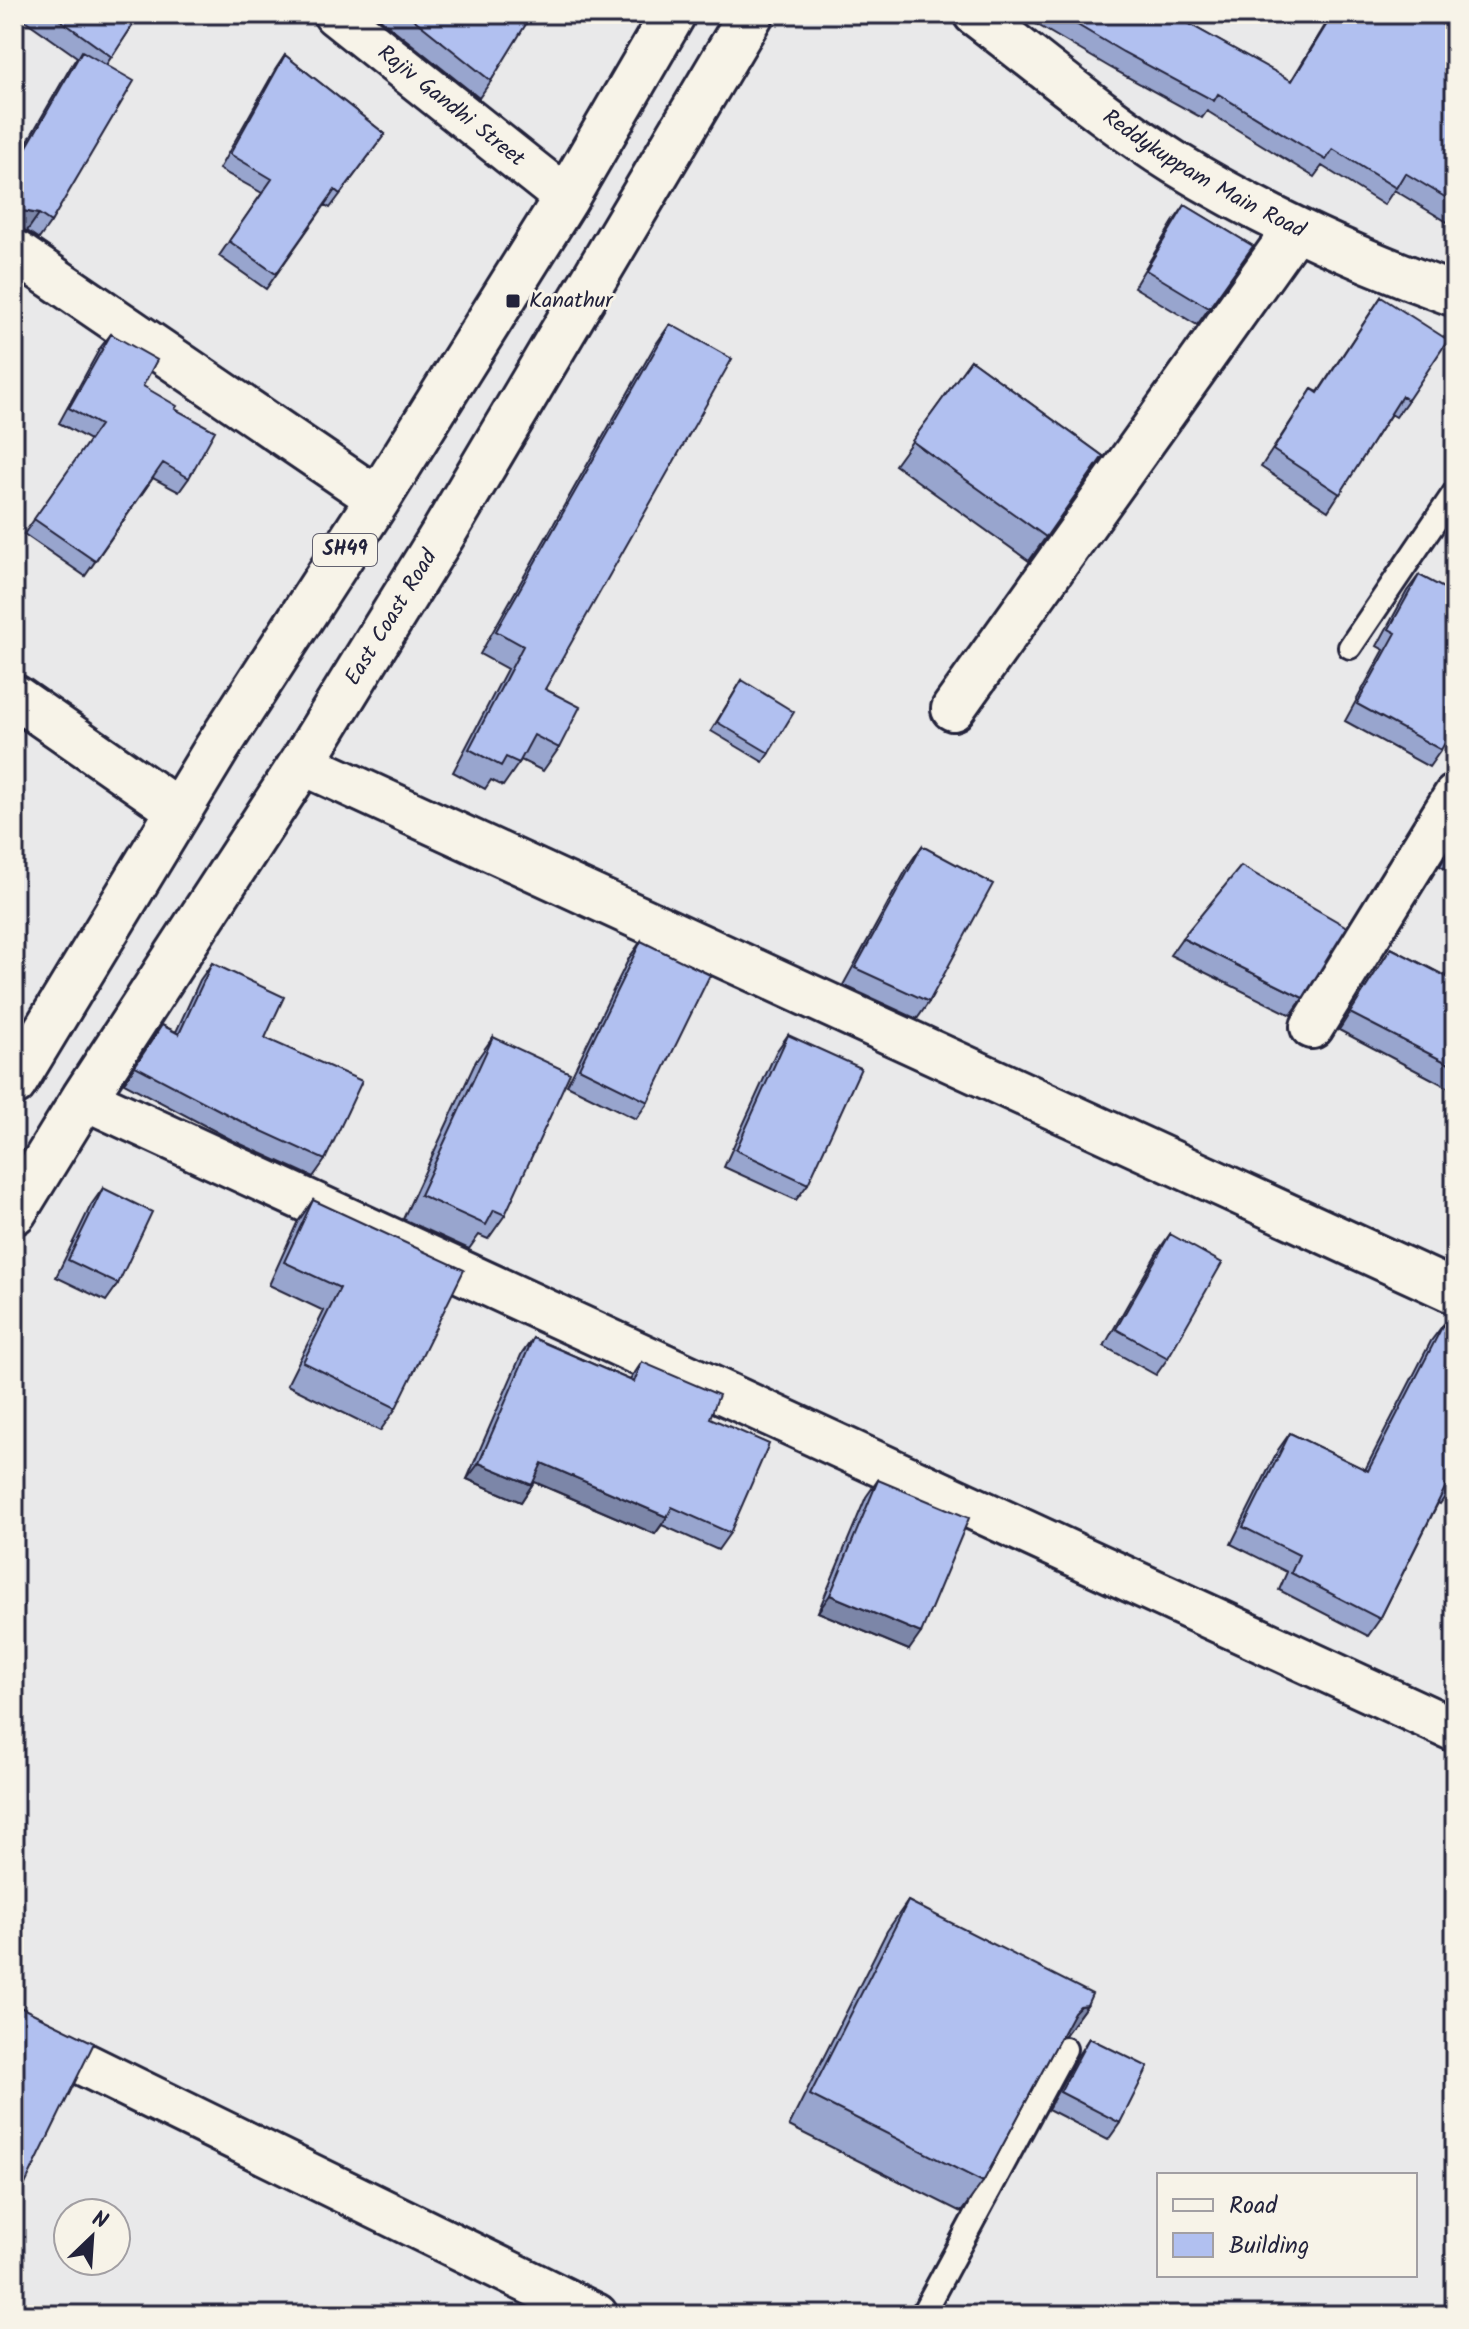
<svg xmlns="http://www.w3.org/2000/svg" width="1469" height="2329" font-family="Kalam,sans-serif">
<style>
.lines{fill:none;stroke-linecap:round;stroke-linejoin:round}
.lane-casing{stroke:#22223b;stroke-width:28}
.street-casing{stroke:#22223b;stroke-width:48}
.primary-casing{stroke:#22223b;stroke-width:50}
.lane{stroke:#f7f3e8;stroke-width:22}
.street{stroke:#f7f3e8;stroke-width:42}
.primary{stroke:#f7f3e8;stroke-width:44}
.wall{fill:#98a5ce;stroke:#22223b;stroke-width:2}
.shaded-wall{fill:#7c86a8;stroke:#22223b;stroke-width:2}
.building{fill:#b1c0f0;stroke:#22223b;stroke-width:2}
.poi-dot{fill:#22223b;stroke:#f7f3e8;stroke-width:3}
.labels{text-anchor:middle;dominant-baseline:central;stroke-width:6;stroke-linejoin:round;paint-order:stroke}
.shield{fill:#f7f3e8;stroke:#62616f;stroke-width:2}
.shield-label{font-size:20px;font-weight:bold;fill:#22223b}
.street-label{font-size:22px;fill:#22223b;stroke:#f7f3e8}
.poi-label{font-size:22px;fill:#22223b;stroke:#f7f3e8;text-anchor:start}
</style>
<rect width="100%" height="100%" fill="#e9e9ea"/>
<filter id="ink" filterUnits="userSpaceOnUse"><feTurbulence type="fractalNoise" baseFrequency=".0125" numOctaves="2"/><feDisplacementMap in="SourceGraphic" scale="16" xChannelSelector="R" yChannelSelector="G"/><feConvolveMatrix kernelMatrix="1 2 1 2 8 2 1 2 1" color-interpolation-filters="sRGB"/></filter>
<g filter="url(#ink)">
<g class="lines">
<g class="lane-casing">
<path id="lane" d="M 1350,647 L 1455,492
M 922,2315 L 1065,2049"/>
</g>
<g class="street-casing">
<g id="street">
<path id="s1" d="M 335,14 L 566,198"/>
<path id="s2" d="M 975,14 C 1041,64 1105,119 1175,163 C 1263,217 1358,260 1455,295"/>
<path d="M 14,251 L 378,499"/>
<path d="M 14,696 L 179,811"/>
<path d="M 953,709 L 1295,229"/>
<path d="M 302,763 L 1455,1292"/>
<path d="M 1312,1027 L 1455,796"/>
<path d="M 84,1098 L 1455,1730"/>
<path d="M 14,2030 L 596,2315"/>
</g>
</g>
<g class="primary-casing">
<g id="primary">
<path d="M 14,1083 L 217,748 L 378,499 L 566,198 L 673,14"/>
<path id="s3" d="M 14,1212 L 84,1098 L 302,763 L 443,534 L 751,14"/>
</g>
</g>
<use href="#lane" class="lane"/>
<use href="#street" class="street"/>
<use href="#primary" class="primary"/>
</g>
<path class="wall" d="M 16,14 L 140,14 L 106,65 L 51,222 L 39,239 L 27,231 L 14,228 L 14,165 L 70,68 L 77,57 Z
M 374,14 L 526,14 L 491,81 L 479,98 Z
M 1019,14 L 1171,14 L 1291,81 L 1332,14 L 1416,14 L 1455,32 L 1455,224 L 1454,226 L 1394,190 L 1384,205 L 1322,166 L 1314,177 L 1207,111 L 1202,118 L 1111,68 Z
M 285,55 L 385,134 L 330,208 L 325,205 L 266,289 L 219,256 L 262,193 L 219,169 L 275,70 Z
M 1185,205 L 1253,246 L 1197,325 L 1134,287 L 1173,222 Z
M 1381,297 L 1408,400 L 1396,417 L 1391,414 L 1328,511 L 1261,467 L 1312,389 L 1318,392 Z
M 670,324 L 545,689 L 559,748 L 543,771 L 521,760 L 503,786 L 491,780 L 485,789 L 453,772 L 507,669 L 480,654 L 654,347 Z
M 111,334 L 143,386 L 175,409 L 189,478 L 179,492 L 153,478 L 85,576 L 24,534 L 90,440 L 59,423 L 100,348 Z
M 971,360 L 1103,456 L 1029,561 L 895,465 Z
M 1419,575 L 1441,750 L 1429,767 L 1345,721 L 1384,650 L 1377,646 L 1407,591 Z
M 742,680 L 769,753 L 763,762 L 711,731 Z
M 1455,840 L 1455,874 L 1440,866 Z
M 922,846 L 929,1002 L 917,1019 L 843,985 L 910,863 Z
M 1182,938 L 1303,998 L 1291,1015 L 1170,955 Z
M 641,941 L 648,1102 L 636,1119 L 567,1085 L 629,958 Z
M 1391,948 L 1455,981 L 1455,1091 L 1339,1030 Z
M 212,963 L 265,1038 L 325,1160 L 313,1177 L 232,1140 L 124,1083 L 162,1025 L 176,1032 L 200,980 Z
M 788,1035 L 808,1184 L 796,1200 L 724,1167 L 776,1052 Z
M 493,1037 L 505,1215 L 488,1239 L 479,1235 L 469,1249 L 403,1219 L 476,1061 Z
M 103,1188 L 118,1284 L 106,1301 L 56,1277 L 91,1205 Z
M 313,1200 L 396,1408 L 380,1431 L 287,1385 L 324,1311 L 269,1285 L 297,1223 Z
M 1170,1234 L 1168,1358 L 1156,1375 L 1104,1346 L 1158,1251 Z
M 1443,1325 L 1452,1487 L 1440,1504 L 1438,1503 L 1380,1619 L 1368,1636 L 1279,1590 L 1287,1572 L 1231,1544 L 1278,1450 L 1290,1433 L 1365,1470 L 1431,1341 Z
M 533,1338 L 630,1380 L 642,1362 L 710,1418 L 730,1533 L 718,1550 L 662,1525 L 655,1534 L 534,1482 L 521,1502 L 467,1479 L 521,1355 Z
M 878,1480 L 909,1650 L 818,1612 L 866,1497 Z
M 908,1901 L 1087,2005 L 1065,2035 L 1061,2036 L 983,2182 L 961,2212 L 789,2126 L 887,1931 Z
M 1089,2038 L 1120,2123 L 1108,2140 L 1048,2109 L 1078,2055 Z"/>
<path class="shaded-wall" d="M 23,211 L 39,214 L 27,231 L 14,228 L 14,224 Z
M 479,1463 L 532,1485 L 521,1502 L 467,1479 Z
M 542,1463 L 667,1517 L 655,1534 L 530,1480 Z
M 830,1595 L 921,1633 L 909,1650 L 818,1612 Z
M 1087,2005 L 1065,2035 L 1058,2037 L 1074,2012 L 1080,2006 Z"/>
<path class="building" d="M 52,14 L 140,14 L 112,57 Z
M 407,14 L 526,14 L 531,16 L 491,81 Z
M 1059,14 L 1171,14 L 1292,81 L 1333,14 L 1416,14 L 1423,18 L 1425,14 L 1455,32 L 1455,203 L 1405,173 L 1396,188 L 1333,149 L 1326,160 L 1218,94 L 1214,101 L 1123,52 Z
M 82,51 L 134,81 L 51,222 L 39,214 L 23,211 L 14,206 L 14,169 Z
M 285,55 L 385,134 L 340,194 L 335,190 L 276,274 L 229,241 L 272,179 L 230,154 Z
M 1185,205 L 1253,246 L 1209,308 L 1146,270 Z
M 1381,297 L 1448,340 L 1408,400 L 1402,396 L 1340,494 L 1273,450 L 1312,389 L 1318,393 Z
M 670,324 L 732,359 L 545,689 L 580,707 L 559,748 L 534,735 L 519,763 L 506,757 L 501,766 L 469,749 L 523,646 L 496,631 Z
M 111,334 L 157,360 L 143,386 L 177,406 L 175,409 L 215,431 L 189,478 L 163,463 L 95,561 L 34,519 L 100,425 L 69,408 Z
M 971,360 L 1103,456 L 1046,537 L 912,441 Z
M 1419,575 L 1455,594 L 1455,725 L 1441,750 L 1357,704 L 1396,633 L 1389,629 Z
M 742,680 L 794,712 L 769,753 L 717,722 Z
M 922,846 L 993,884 L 929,1002 L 855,968 Z
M 1241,866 L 1347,927 L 1303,998 L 1182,938 Z
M 641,941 L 710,975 L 648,1102 L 579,1068 Z
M 1391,948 L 1455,981 L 1455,1067 L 1350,1013 Z
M 212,963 L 284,997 L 265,1038 L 362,1081 L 325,1160 L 244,1123 L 135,1066 L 162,1025 L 179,1034 Z
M 788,1035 L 861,1068 L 808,1184 L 736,1150 Z
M 493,1037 L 570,1073 L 505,1215 L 494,1210 L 486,1225 L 420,1195 Z
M 103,1188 L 152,1212 L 118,1284 L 68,1260 Z
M 313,1200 L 464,1270 L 396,1408 L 303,1362 L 340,1288 L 284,1262 Z
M 1170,1234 L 1222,1263 L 1168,1358 L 1116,1329 Z
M 1443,1325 L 1455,1331 L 1455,1481 L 1452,1487 L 1447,1484 L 1380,1619 L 1291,1573 L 1299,1555 L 1243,1527 L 1290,1433 L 1368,1471 Z
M 533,1338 L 634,1382 L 642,1362 L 719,1395 L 710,1418 L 769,1444 L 730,1533 L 672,1507 L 667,1517 L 542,1463 L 532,1485 L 479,1463 Z
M 878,1480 L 969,1518 L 921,1633 L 830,1595 Z
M 908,1901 L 1092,1994 L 1087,2005 L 1080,2006 L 1074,2012 L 983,2182 L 810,2095 Z
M 14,2004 L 94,2043 L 14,2207 Z
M 1089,2038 L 1148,2067 L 1120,2123 L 1060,2092 Z"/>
</g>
<rect class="poi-dot" x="505" y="293" width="16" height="16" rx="4"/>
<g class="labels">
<rect class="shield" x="313" y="534" width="64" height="32" rx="6"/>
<g class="shield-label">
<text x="345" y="550">SH49</text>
</g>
<g class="street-label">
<text stroke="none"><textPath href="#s1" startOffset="148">Rajiv Gandhi Street</textPath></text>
<text stroke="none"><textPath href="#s2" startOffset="280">Reddykuppam Main Road</textPath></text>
<text stroke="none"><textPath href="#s3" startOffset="704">East Coast Road</textPath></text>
</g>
<g class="poi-label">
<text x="529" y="301">Kanathur</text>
</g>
</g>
<rect width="1469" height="2329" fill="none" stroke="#f7f3e8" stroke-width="48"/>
<rect x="24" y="24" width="1421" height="2281" fill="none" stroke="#22223b" stroke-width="3" filter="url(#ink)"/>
<rect x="1157" y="2173" width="260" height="104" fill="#f7f3e8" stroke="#a29fa3" stroke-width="2"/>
<rect x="1173" y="2199" width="40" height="12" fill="#f7f3e8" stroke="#a29fa3" stroke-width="2"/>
<text x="1229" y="2213" font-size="24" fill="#22223b">Road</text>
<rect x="1173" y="2233" width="40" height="24" fill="#b1c0f0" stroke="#a29fa3" stroke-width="2"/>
<text x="1229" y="2253" font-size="24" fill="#22223b">Building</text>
<g transform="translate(92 2237) rotate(25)"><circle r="38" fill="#f7f3e8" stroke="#a29fa3" stroke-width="2"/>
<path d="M0-6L14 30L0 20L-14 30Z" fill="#22223b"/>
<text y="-12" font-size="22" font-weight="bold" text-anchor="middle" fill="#22223b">N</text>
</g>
</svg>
